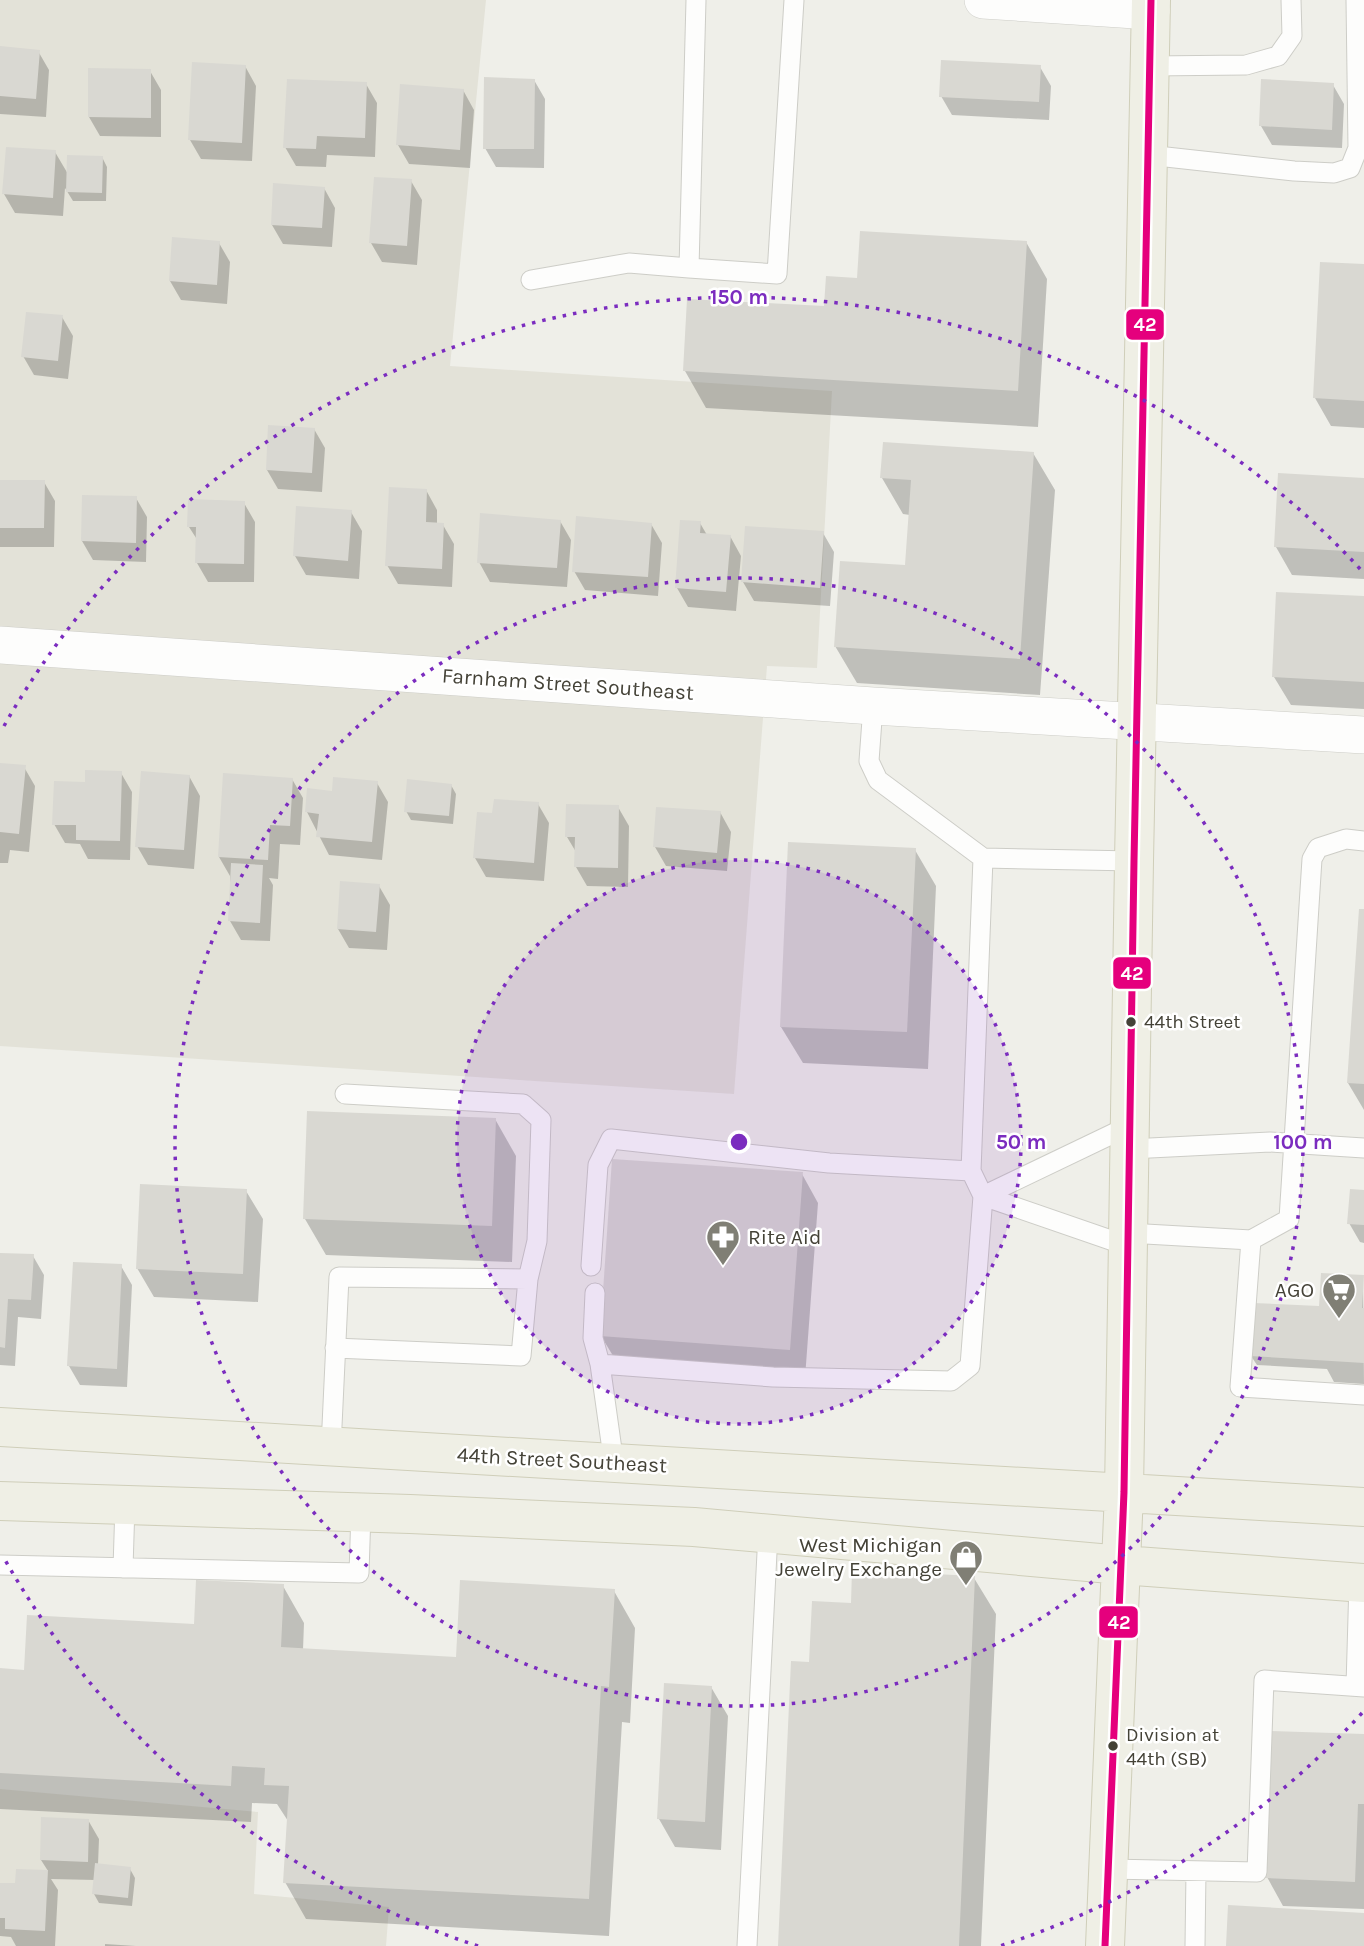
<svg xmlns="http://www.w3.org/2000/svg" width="1364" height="1946" font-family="Karla,sans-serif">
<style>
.residential{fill:#e3e2d8}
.shadow{fill:#0003}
.building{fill:#d9d8d2}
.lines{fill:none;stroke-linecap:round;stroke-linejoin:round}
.lane-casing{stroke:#cdcdc7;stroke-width:21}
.street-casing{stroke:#cdcdc7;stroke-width:38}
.primary-casing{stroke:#cfceb9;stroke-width:40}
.lane{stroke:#fdfdfc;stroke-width:19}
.street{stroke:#fdfdfc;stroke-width:37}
.primary{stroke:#efefe5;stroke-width:38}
.bus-1-casing{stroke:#fff;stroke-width:12}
.bus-1{stroke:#e5007d;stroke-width:7}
.ring{fill:none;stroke:#7b2cbf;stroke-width:3.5;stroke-dasharray:3.5 7}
.bus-dot{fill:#444237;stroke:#fff;stroke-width:2.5}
.labels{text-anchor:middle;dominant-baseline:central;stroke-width:5;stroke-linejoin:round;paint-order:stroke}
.bus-label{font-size:19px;fill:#444237;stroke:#fff;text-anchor:start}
.street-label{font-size:21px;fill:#444237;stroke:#fff}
.poi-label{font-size:21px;fill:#444237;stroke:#fff;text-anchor:end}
.centre{fill:#7b2cbf;stroke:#fff;stroke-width:3.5}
.ring-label{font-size:21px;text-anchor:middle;font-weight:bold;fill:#7b2cbf;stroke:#fff;stroke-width:5;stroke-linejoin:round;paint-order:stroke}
.line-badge{stroke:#fff;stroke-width:2.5}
.badge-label{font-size:19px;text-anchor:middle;font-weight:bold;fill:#fff}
</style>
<rect width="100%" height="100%" fill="#efefe9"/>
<path class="residential" d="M 0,0 L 486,0 L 450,366 L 832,391 L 817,668 L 767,666 L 734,1094 L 0,1046 Z
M 0,1789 L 258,1812 L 254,1894 L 389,1907 L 386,1946 L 0,1946 Z"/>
<path class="shadow" d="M 0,48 L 38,51 L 49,70 L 46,117 L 0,114 Z
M 245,66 L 256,86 L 252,161 L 201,159 L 190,140 Z
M 1040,67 L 1051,86 L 1049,120 L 952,115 L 941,96 Z
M 150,71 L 161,90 L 161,137 L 100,136 L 89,117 Z
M 534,80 L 545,99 L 544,168 L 496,167 L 485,148 Z
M 366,84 L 377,103 L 375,157 L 327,155 L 326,167 L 296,166 L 285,147 Z
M 1333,85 L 1344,104 L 1342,148 L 1272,145 L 1261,126 Z
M 463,90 L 474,110 L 470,168 L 409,164 L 398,145 Z
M 55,152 L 68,174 L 102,157 L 107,167 L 106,201 L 73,201 L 65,188 L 63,216 L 15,213 L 4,194 Z
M 411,181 L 422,200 L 417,265 L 382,262 L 371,243 Z
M 324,188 L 335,208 L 332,247 L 283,244 L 272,225 Z
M 1026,242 L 1047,279 L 1038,427 L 706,408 L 685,371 L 826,308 L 858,280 Z
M 219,243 L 230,262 L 227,304 L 181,300 L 170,281 Z
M 1364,266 L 1364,428 L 1331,426 L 1315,398 Z
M 62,317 L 73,336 L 68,379 L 34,375 L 23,356 Z
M 314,429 L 325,448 L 322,492 L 278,489 L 267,470 Z
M 1033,453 L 1055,490 L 1040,695 L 857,683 L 835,646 L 907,567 L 910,515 L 903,514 L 882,478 Z
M 1364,479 L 1364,579 L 1292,575 L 1276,547 Z
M 0,482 L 44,482 L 55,501 L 54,547 L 0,547 Z
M 426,490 L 437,510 L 437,524 L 443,525 L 454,544 L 452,587 L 398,584 L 387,565 Z
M 136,498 L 147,517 L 146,562 L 93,560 L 82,541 Z
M 244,503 L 255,522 L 254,582 L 208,582 L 197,563 L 198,541 L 189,527 Z
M 351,512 L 362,531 L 359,579 L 306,575 L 295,556 Z
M 560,521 L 571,540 L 567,587 L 490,582 L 479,562 Z
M 700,523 L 707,535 L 730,536 L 741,556 L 736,611 L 688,607 L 677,588 Z
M 651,524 L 662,543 L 658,596 L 585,590 L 574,571 Z
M 823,533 L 834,552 L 830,606 L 754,601 L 743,582 Z
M 1364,598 L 1364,709 L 1291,705 L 1274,677 Z
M 0,764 L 24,767 L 35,786 L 29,852 L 10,850 L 8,863 L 0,863 Z
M 121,773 L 132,792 L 130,860 L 88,859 L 80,844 L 65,843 L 54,824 L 86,784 Z
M 189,776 L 200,796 L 194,869 L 148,865 L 137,846 Z
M 292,779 L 303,798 L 300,845 L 280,844 L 278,879 L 269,878 L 273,885 L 270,941 L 241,940 L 230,921 L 230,876 L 219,857 Z
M 377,783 L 388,802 L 382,860 L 329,855 L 307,812 L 333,793 Z
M 451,785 L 456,794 L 453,824 L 411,820 L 406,811 Z
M 538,804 L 549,823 L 544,881 L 486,877 L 475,858 L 494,814 Z
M 618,807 L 629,826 L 628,887 L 587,886 L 576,867 L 576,852 L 567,837 Z
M 720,812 L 731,832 L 727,871 L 666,866 L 655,847 Z
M 915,850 L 936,886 L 928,1069 L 803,1063 L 781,1027 Z
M 379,886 L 390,905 L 387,950 L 349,948 L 338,929 Z
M 1364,911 L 1364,1110 L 1348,1083 Z
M 495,1119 L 516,1156 L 512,1262 L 326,1255 L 305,1219 Z
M 802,1174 L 818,1203 L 805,1378 L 618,1364 L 601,1336 Z
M 246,1191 L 263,1219 L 258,1302 L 154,1297 L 137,1268 Z
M 1364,1191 L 1364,1243 L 1360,1242 L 1349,1223 Z
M 0,1254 L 33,1256 L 44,1275 L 41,1319 L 18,1317 L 15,1366 L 0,1365 Z
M 121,1266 L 132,1285 L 127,1387 L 80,1385 L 69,1366 Z
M 1363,1277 L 1364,1384 L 1334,1382 L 1327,1369 L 1257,1365 L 1251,1356 Z
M 974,1578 L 996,1614 L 981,1946 L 780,1946 L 811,1664 L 853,1604 Z
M 283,1586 L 304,1623 L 303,1650 L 457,1658 L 614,1591 L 635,1628 L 630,1723 L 622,1722 L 609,1936 L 306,1919 L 285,1882 L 288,1821 L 277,1804 L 252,1803 L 251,1822 L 0,1809 L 0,1670 L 26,1671 L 195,1626 Z
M 711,1687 L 728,1716 L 721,1850 L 675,1847 L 659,1819 Z
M 1364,1736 L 1364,1909 L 1283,1906 L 1267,1877 Z
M 88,1820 L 99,1839 L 98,1865 L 130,1869 L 135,1878 L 132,1906 L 99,1903 L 94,1894 L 95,1880 L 51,1879 L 58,1890 L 55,1946 L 16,1946 L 11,1937 L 0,1936 L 0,1884 L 17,1885 L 17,1870 L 48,1871 L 41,1860 Z
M 105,1944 L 136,1946 L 105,1946 Z"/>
<path class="building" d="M 0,46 L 40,50 L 36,99 L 0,96 Z
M 941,60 L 1041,65 L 1039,102 L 939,97 Z
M 192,62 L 246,65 L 242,143 L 188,140 Z
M 88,68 L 151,69 L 151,118 L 88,117 Z
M 484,77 L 535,79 L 534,149 L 483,149 Z
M 287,79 L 367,82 L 365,138 L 317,136 L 316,149 L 283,148 Z
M 1261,79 L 1334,83 L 1332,130 L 1259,126 Z
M 400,84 L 464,89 L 460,150 L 396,145 Z
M 6,147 L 56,150 L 53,198 L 2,194 Z
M 67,155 L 103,156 L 102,193 L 66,192 Z
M 374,177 L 412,179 L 407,246 L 369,243 Z
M 273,183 L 325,187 L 322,228 L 271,225 Z
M 860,231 L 1027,241 L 1018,391 L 683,371 L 687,299 L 824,306 L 826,276 L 857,278 Z
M 172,237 L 220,241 L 217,285 L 169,281 Z
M 1320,262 L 1364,264 L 1364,401 L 1313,398 Z
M 26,312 L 63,315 L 58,361 L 21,357 Z
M 268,425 L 315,428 L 312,473 L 266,470 Z
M 883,442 L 1034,452 L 1020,659 L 834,647 L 840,561 L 905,565 L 911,480 L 880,478 Z
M 1278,473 L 1364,478 L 1364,552 L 1274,547 Z
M 0,480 L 45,480 L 44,528 L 0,528 Z
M 389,487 L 427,489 L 426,522 L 444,523 L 442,569 L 385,566 Z
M 82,495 L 137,496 L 136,543 L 81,541 Z
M 188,499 L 245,501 L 244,564 L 195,563 L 196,527 L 187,527 Z
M 296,506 L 352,510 L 348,561 L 293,556 Z
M 480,513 L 561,520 L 557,568 L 477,563 Z
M 576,516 L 652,523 L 648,577 L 572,572 Z
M 680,520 L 701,521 L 700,533 L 731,535 L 726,592 L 675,588 Z
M 745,526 L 824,531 L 820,588 L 741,582 Z
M 1276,592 L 1364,596 L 1364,682 L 1272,677 Z
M 0,763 L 26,765 L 19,834 L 0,832 Z
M 85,770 L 122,771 L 120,841 L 76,840 L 76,825 L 52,825 L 54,781 L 85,782 Z
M 141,771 L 190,775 L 184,850 L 135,847 Z
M 223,773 L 293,778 L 290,826 L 270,825 L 268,860 L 218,857 Z
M 333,777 L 378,781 L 372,842 L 316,837 L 319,814 L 305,812 L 307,788 L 332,791 Z
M 407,779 L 452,784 L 449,816 L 404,812 Z
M 494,799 L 539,802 L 534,863 L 473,858 L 477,812 L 492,813 Z
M 566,804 L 619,805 L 618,868 L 574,867 L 575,837 L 565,837 Z
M 656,807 L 721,811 L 717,853 L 653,847 Z
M 788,842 L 916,848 L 907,1032 L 780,1027 Z
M 231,863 L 263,865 L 260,923 L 228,921 Z
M 340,881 L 380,884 L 376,932 L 337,929 Z
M 1359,909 L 1364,909 L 1364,1084 L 1347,1083 Z
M 307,1111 L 496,1118 L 492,1226 L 303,1219 Z
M 612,1159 L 803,1172 L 790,1350 L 600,1336 Z
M 140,1184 L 247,1189 L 243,1274 L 136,1269 Z
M 1350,1189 L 1364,1190 L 1364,1225 L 1347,1224 Z
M 0,1253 L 34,1254 L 31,1300 L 8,1299 L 5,1348 L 0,1347 Z
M 73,1262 L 122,1264 L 117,1369 L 67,1366 Z
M 1321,1273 L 1364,1275 L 1362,1308 L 1364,1308 L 1364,1363 L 1250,1356 L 1253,1303 L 1319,1306 Z
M 852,1570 L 975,1576 L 959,1946 L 778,1946 L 791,1661 L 809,1662 L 812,1601 L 851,1603 Z
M 196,1580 L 284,1584 L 281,1647 L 456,1657 L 460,1580 L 615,1589 L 609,1687 L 601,1686 L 589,1899 L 283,1883 L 289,1786 L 264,1785 L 265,1768 L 232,1766 L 231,1786 L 0,1773 L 0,1668 L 24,1670 L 27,1615 L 194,1624 Z
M 664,1683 L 712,1686 L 705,1822 L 657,1819 Z
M 1271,1731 L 1364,1734 L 1364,1804 L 1358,1804 L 1355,1882 L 1265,1878 Z
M 41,1817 L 89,1819 L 88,1862 L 40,1860 Z
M 95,1863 L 131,1867 L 128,1898 L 92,1894 Z
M 16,1869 L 48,1870 L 45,1931 L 5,1929 L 5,1918 L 0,1918 L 0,1883 L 15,1883 Z
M 1228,1905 L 1364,1913 L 1364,1946 L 1226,1946 Z"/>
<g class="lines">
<g class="lane-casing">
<path id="lane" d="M 696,0 L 689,268 L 777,274 L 794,0
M 1150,66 L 1246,65 L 1278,56 L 1292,36 L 1291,0
M 1148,155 L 1294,171 L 1334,173 L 1350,168 L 1358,148 L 1356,0
M 531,280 L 629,263 L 689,268
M 873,706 L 869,761 L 878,780 L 983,858 L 1134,861
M 345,1094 L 523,1104 L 541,1120 L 537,1241 L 528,1279
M 1130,1149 L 1270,1142 L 1364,1148
M 983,1196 L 1129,1126
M 983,1196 L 1128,1246
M 1128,1233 L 1251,1240 L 1240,1387 L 1364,1395
M 1251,1240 L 1289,1219 L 1312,859 L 1318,848 L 1346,839 L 1364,841
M 591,1266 L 598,1165 L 611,1139 L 829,1163 L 971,1171
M 595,1293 L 593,1338 L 600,1364 L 614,1464
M 600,1364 L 773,1377 L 951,1381 L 970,1366 L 983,1196 L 971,1171 L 983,858
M 331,1447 L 339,1277 L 528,1279 L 521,1356 L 335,1348
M 0,1565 L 359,1573 L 361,1512
M 123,1568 L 125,1505
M 1356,1686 L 1359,1582
M 1109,1869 L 1257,1872 L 1264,1680 L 1364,1687
M 747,1946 L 768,1533
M 1195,1946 L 1196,1871"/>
</g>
<g class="street-casing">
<path id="street" d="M 983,0 L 1151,11
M 0,645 L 873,706 L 1364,735"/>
</g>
<g class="primary-casing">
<path id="primary" d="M 0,1427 L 1364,1507
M 0,1501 L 410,1514 L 694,1527 L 1122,1565 L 1364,1583
M 1105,1946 L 1124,1492 L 1134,861 L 1151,0"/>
</g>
<use href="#lane" class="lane"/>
<use href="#street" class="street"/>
<use href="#primary" class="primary"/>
<g class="bus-1-casing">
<path id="bus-1" d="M 1105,1946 L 1124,1492 L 1134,861 L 1151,0"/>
</g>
<use href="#bus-1" class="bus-1"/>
</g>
<circle cx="739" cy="1142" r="282" fill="#7b2cbf" fill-opacity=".12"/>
<g class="ring">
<circle cx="739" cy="1142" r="282"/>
<circle cx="739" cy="1142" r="564"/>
<path d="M1362 1713A845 845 0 0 1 1000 1946M478 1946A845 845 0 0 1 4 1558M4 726A845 845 0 0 1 1362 571"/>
</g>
<defs>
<g id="pharmacy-pin" transform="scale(1.75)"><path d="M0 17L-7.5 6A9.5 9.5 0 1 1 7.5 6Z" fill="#807f75" stroke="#fff"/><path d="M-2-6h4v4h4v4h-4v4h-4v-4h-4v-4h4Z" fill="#fff"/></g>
<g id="supermarket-pin" transform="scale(1.75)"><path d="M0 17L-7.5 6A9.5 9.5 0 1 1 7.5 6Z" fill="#807f75" stroke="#fff"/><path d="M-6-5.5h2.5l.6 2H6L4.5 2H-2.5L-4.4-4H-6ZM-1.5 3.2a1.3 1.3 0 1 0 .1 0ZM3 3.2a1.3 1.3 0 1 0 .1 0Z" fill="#fff"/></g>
<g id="shop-pin" transform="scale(1.75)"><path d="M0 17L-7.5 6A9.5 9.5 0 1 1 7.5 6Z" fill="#807f75" stroke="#fff"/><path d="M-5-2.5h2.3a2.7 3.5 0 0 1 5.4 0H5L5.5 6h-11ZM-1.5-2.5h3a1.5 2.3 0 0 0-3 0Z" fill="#fff"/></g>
</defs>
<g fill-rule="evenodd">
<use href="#pharmacy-pin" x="723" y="1237"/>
<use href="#supermarket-pin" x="1339" y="1290"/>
<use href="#shop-pin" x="966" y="1557"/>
</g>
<g class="bus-dot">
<circle cx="1131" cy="1022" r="6"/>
<circle cx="1113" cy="1746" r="6"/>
</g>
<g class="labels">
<g class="bus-label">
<text x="1144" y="1022">44th Street</text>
<text x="1126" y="1735">Division at<tspan x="1126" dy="24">44th (SB)</tspan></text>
</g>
<g class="street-label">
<text transform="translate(568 684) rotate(4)">Farnham Street Southeast</text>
<text transform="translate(562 1460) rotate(3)">44th Street Southeast</text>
</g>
<g class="poi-label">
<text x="748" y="1237" text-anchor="start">Rite Aid</text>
<text x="1314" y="1290">AGO</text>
<text x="942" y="1545">West Michigan<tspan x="942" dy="24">Jewelry Exchange</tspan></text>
</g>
</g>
<circle cx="739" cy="1142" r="10" class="centre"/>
<g class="ring-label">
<text x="739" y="304">150 m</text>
<text x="1021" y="1149">50 m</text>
<text x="1303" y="1149">100 m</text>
</g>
<g class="line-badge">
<rect x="1125" y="308" width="40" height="33" rx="7" fill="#e5007d"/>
<rect x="1112" y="956" width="40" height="34" rx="7" fill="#e5007d"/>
<rect x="1098" y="1605" width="41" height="34" rx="7" fill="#e5007d"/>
</g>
<g class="badge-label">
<text x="1145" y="331">42</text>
<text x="1132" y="980">42</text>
<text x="1119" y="1629">42</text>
</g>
</svg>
